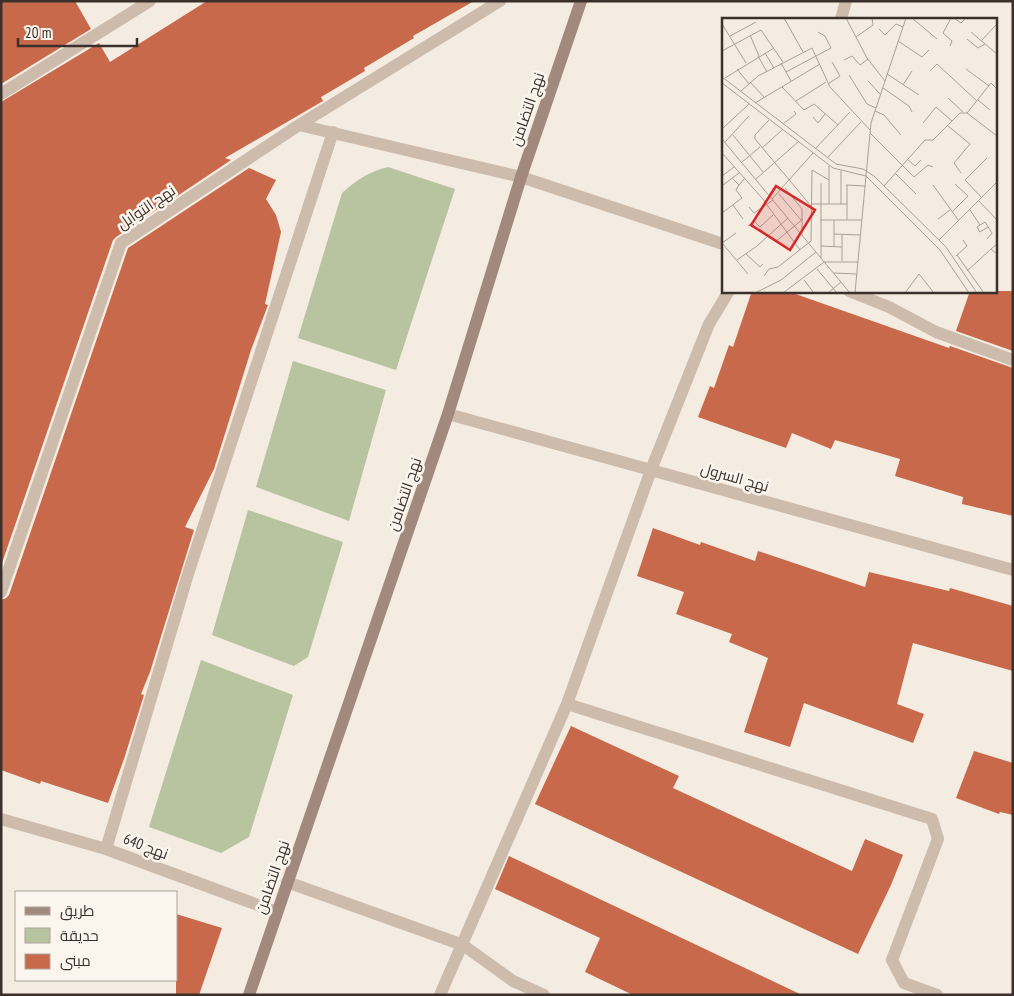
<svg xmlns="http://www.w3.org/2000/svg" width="1014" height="996" font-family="'PT Sans Narrow',Cairo,sans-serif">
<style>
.green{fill:#b8c4a0}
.building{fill:#c8694b}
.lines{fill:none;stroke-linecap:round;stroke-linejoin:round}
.street{stroke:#cdbbac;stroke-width:12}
.secondary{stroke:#a18a7d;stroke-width:12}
.labels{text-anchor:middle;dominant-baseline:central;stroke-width:5;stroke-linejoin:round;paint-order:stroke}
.street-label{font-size:15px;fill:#3b302b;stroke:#fbf5ee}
.inset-road{fill:none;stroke:#aaa098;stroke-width:1}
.view{fill:#d62828;fill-opacity:0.15;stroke:#d62828;stroke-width:2.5}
.inset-edge{fill:none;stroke:#3b302b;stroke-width:2.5}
</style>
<rect width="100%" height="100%" fill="#f4ebe1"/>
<path class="green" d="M 388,167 L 455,189 L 396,370 L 298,338 L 342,193 C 358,179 368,172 388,167 Z
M 293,361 L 386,390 L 349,521 L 256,487 Z
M 248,510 L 343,542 L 308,657 L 294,666 L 212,635 Z
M 201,660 L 293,695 L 249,837 L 221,853 L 149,827 Z"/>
<path class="building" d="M 1,1 L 75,1 L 91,29 L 1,84 Z
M 207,1 L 474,1 L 413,36 L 414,38 L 364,68 L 365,71 L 321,97 L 323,101 L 225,158 L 231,160 L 116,237 L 113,240 L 1,566 L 1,102 L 99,43 L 110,62 Z
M 249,168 L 276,180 L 266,199 L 276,215 L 281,232 L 265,304 L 268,305 L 251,350 L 214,469 L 185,527 L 194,530 L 150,672 L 141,694 L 144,695 L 124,759 L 108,803 L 41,781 L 40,784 L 1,770 L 1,600 L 6,598 L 9,595 L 128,248 Z
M 752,291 L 787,291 L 949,348 L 950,346 L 1013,368 L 1013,516 L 962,504 L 963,497 L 895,476 L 900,459 L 835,440 L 831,449 L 792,433 L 786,448 L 698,417 L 710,386 L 714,388 L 729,345 L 733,347 Z
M 970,291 L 1013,291 L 1013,351 L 956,331 Z
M 653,528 L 700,545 L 701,542 L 755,561 L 758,551 L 865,587 L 869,572 L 949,591 L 950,588 L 1013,606 L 1013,671 L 913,643 L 897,704 L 924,714 L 913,743 L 804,703 L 790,747 L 744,732 L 768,658 L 729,642 L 732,634 L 676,614 L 684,592 L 637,576 Z
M 571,726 L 679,776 L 673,788 L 852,871 L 865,839 L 903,855 L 891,885 L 858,954 L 535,804 Z
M 974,751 L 1013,763 L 1013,815 L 1000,812 L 999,814 L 956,798 Z
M 509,856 L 802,995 L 633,995 L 585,972 L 600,938 L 495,889 Z
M 176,914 L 222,928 L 199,995 L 176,995 Z"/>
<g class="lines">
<path class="street" d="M 841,19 L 846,1
M 1,94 L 150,1
M 299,125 L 521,177 L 723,244
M 849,291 L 889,307 L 936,332 L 1013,360
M 448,414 L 1013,570
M 1,592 L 121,243 L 299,125 L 500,1
M 567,704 L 932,819 L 938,839 L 892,960 L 904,983 L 937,995
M 1,819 L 106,849 L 277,912
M 106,849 L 188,574 L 333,132
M 287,882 L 463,945 L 513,981 L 544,995
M 440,995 L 567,704 L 651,470 L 709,324 L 729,291"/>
<path class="secondary" d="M 249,995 L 448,414 L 521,177 L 581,1"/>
</g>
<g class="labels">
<g class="street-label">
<text transform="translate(527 109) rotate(-71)">نهج التضامن</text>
<text transform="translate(146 207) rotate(-34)">نهج التوابل</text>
<text transform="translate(735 477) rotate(16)">نهج السرول</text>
<text transform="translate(404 494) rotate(-71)">نهج التضامن</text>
<text transform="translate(146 846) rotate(21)">نهج 640</text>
<text transform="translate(272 877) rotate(-71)">نهج التضامن</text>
</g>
</g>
<g transform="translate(722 18)">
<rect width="275" height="275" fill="#f4ebe1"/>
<path class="inset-road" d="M 62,0 L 81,34M 124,0 L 145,40 L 163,63M 190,0 L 215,21M 232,0 L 239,5 L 244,0M 0,6 L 24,45M 157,11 L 163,17 L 174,6 L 181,9M 249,14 L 275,36M 28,17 L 37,38M 8,18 L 34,4M 134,19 L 151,7 L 150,0M 245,21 L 256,30 L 263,26M 176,23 L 200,39 L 207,32M 259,23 L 275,6M 228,28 L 230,23 L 221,15 L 229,0M 0,33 L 39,12 L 61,44M 43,35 L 52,50M 36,38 L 45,54M 122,42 L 130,38 L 138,47 L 146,41M 59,45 L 69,63M 15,51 L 27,66M 244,51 L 267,68M 208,53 L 215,46 L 255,83M 64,54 L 109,30 L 103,18 L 96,14M 165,56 L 197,77M 127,57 L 145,86 L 154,90M 0,59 L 114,146 L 141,151 L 152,158 L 224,229 L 255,275M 3,60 L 52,30M 146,63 L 158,76M 28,64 L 42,79M 0,65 L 111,150 L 144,158 L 218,232 L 247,275M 106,66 L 118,58 L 110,44M 181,67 L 190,53M 60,69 L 82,92 L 92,86 L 116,107M 161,70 L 187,88 L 190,94M 19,73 L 36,58 L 90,30 L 108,69 L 148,112M 226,80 L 241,94M 256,82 L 268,92M 74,83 L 104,64M 33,85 L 98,46M 153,93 L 162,97 L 179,117M 245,95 L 269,65 L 275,71M 91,99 L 96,105 L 103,96M 47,102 L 33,117 L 33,121 L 89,188M 201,105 L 214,89 L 230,103M 61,106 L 74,96 L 72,93M 226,108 L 248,126 L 232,145 L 239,155M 0,111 L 27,86M 148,115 L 192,159 L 206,147 L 211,149M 11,117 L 41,154M 0,121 L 128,275M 3,124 L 27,98M 40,130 L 60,112M 93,131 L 128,94M 0,135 L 40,180 L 78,232M 105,140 L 139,104M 185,141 L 193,148 L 199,142M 20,144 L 38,129M 173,155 L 194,176M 0,158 L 12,149M 10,160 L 17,167 L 23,160M 34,161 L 76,124M 99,165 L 99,240M 1,167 L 17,155M 124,167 L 143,168M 211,167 L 237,203M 162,168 L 203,122 L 211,122 L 238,95 L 245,95 L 275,118M 63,170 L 80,191 L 80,217M 57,176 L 79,202M 260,180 L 243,162 L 265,140M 50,181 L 91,135M 257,183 L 275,202M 89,186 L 125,186M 107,186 L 107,148M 119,186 L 119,153M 11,187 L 21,201M 27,189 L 32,195 L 51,182M 248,192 L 258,207 L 255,209 L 258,214 L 266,209M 230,194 L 246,178 L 233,166M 0,195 L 20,180 L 14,172 L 17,167M 216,201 L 228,192M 98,202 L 140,202M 125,202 L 125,167M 258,207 L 263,204 L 270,215 L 265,221M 26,208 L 32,203 L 38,209 L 51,197M 112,216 L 138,217M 217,222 L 275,164M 53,224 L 81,201M 0,225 L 26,256M 0,225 L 14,215M 275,226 L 269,231 L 275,236M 99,228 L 120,229M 112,229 L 112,202M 24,236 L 38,249 L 41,246M 235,237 L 262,275M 234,238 L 245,228 L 241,222M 15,242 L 35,228 L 66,200M 120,243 L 120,217M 95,251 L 115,275M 245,253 L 269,231M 112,255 L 135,256M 42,258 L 47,251 L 56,249 L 89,223 L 90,152 L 107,162M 82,262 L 92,275M 33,275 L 59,262 L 94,234M 61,275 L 102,244 L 136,244M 106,275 L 119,264M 133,275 L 149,105 L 184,0M 183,275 L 197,256 L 212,275"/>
<path class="view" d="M 54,168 L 93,192 L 68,232 L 29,207 Z"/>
<rect width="275" height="275" class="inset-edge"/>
</g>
<rect width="1014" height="996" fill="none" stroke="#3b302b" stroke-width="5"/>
<rect x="15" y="891" width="162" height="90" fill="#fbf5ee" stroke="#aea6a0"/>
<rect x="25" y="907" width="25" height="8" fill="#a18a7d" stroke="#aea6a0"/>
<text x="60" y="916" font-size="15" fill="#3b302b">طريق</text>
<rect x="25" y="928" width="25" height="15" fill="#b8c4a0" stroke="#aea6a0"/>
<text x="60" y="941" font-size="15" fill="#3b302b">حديقة</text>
<rect x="25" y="954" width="25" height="15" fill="#c8694b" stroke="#aea6a0"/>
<text x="60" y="966" font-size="15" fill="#3b302b">مبنى</text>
<path d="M18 38v8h119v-8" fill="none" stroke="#3b302b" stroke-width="2.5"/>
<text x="25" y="38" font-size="15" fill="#3b302b" stroke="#fbf5ee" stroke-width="4" paint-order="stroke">20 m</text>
</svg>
